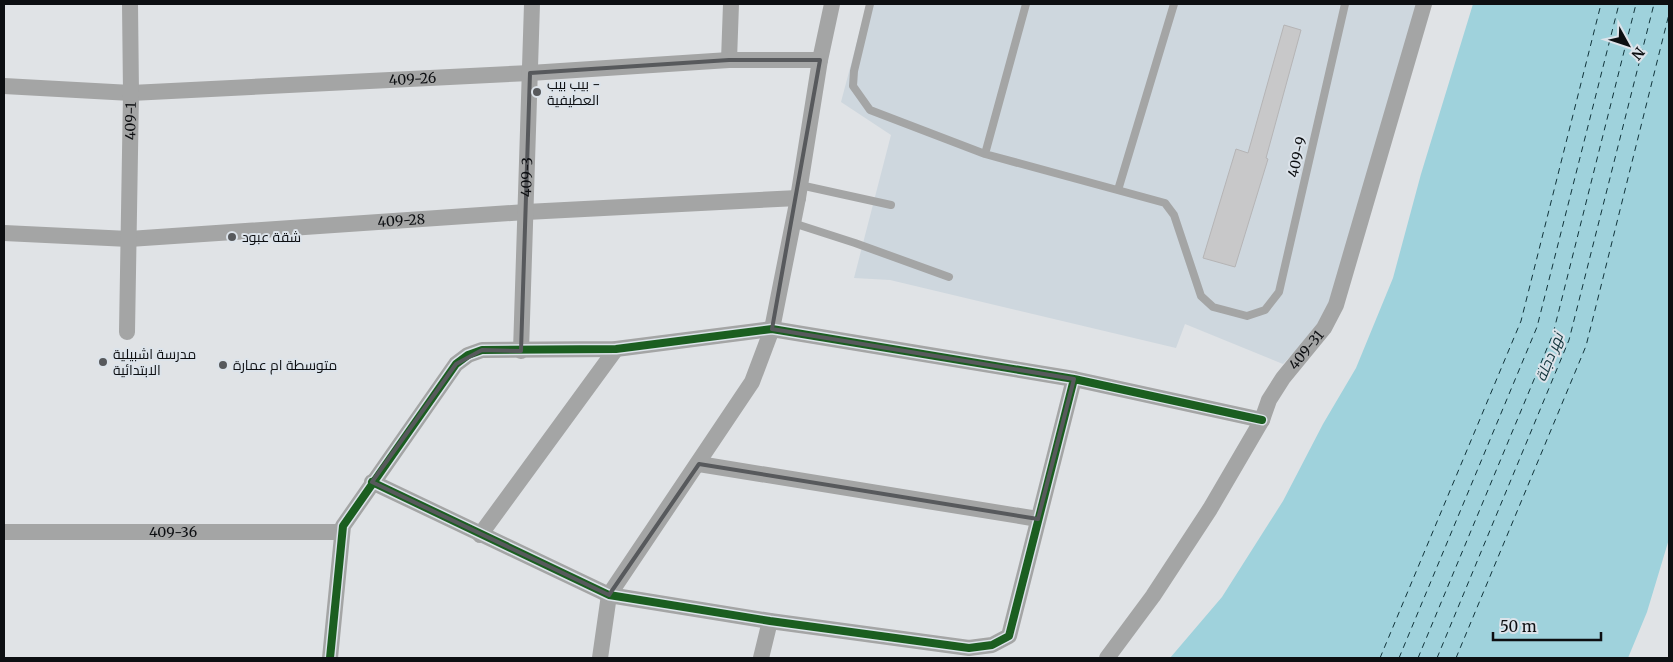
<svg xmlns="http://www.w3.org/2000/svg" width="1673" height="662" font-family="Merriweather,Cairo,serif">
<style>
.built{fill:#ced7de}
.water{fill:#9fd2dc}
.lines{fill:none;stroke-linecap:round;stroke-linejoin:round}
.ferry{stroke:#11343b;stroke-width:1;stroke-dasharray:6 5;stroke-linecap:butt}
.building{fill:#c8c8c9;stroke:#b5b4b5}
.service{stroke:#a4a5a5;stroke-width:8}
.minor{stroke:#a4a5a5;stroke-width:16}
.cycleway-casing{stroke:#dce3ea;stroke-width:11}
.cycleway{stroke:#1b5e20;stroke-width:8}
.marked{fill:none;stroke:#57595c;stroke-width:4;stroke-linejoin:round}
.poi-dot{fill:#57595c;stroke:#dce3ea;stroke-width:2}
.labels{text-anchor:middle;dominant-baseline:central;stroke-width:4;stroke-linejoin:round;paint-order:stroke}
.street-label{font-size:14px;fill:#0d0f12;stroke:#dce3ea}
.poi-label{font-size:14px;fill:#0d0f12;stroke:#dce3ea;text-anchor:start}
.water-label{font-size:15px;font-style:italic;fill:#11343b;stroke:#dce3ea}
</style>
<rect width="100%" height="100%" fill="#e0e3e6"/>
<path class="built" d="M 867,4 L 1430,4 L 1324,321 L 1283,364 L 1185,324 L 1176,348 L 890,280 L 854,278 L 891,135 L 841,102 Z"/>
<path class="water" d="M 1473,4 L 1669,4 L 1669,539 L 1647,612 L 1628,658 L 1170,658 L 1222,597 L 1283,501 L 1323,424 L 1356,368 L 1393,278 L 1421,174 Z"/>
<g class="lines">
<path class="ferry" d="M 1380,658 L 1521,321 L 1601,4
M 1399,658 L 1537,327 L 1619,4
M 1418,658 L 1553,334 L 1636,4
M 1437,658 L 1569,340 L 1654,4
M 1456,658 L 1586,346 L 1669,14"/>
</g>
<path class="building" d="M 1284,25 L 1301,30 L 1266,158 L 1268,159 L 1235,267 L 1203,258 L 1236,149 L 1248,153 Z"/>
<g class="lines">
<path class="service" d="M 870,4 L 854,71 L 853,86 L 870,110 L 985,154 L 1165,203 L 1174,215 L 1201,296 L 1213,307 L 1247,316 L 1265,310 L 1279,292 L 1345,4
M 985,154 L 1026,4
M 800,185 L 891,205
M 1118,190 L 1174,4
M 793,223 L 855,243 L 949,277"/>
<g class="minor">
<path d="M 729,60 L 731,4"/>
<path id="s1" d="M 4,86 L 131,93 L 530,73 L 729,60 L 820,60"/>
<path id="s2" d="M 4,233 L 129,239 L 526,212 L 798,198"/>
<path id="s3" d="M 127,332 L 131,93 L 130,4"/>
<path id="s4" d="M 521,351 L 532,4"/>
<path d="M 699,464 L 1038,519"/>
<path d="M 372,482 L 609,595 L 770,621 L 969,648 L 992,645 L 1009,636 L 1074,379"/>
<path id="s5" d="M 4,532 L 341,532"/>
<path d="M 480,535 L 616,349"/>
<path d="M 330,658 L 343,526 L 456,364 L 468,355 L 482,350 L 616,349 L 772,329 L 1074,379 L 1262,420"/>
<path d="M 600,658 L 609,595 L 752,382 L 772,329 L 798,198 L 820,60 L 832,4"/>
<path d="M 761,658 L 770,621"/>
<path id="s6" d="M 1107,658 L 1153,596 L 1210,509 L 1262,420 L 1269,400 L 1283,378 L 1324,328 L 1336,305 L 1424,4"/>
</g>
<g class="cycleway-casing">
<path id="cycleway" d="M 372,482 L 609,595 L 770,621 L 969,648 L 992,645 L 1009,636 L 1074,379
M 330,658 L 343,526 L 456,364 L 468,355 L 482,350 L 616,349 L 772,329 L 1074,379 L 1262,420"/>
</g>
<use href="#cycleway" class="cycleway"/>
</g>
<path class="marked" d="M 729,60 L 820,60 L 772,329 L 1074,379 L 1038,519 L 699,464 L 609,595 L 372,482 L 456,364 L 482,350 L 521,351 L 530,73 Z"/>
<g class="poi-dot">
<circle cx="537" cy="92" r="5"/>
<circle cx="232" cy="237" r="5"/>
<circle cx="103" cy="362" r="5"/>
<circle cx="223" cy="365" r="5"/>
</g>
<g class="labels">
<g class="street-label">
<text stroke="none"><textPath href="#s1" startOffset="409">409-26</textPath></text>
<text stroke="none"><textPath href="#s3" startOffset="211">409-1</textPath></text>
<text transform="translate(1297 157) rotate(-77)">409-9</text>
<text stroke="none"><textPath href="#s4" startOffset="174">409-3</textPath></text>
<text stroke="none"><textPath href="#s2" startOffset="398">409-28</textPath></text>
<text stroke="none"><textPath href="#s6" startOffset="368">409-31</textPath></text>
<text stroke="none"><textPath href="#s5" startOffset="169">409-36</textPath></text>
</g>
<g class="poi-label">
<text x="547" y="84">بيب بيب -<tspan x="547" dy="16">العطيفية</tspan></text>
<text x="242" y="237">شقة عبود</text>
<text x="113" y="354">مدرسة اشبيلية<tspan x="113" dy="16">الابتدائية</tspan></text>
<text x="233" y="365">متوسطة ام عمارة</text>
</g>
<g class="water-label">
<text transform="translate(1549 357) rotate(-68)">نهر دجلة</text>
</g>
</g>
<rect width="1673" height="662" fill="none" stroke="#0d0f12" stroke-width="10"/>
<g transform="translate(1628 45) rotate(130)" stroke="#dce3ea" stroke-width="4" paint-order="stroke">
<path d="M0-4L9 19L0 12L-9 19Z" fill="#0d0f12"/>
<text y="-8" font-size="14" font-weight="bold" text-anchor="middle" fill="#0d0f12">N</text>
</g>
<path d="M1493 632v8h108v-8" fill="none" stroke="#0d0f12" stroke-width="2.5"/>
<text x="1500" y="632" font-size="15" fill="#0d0f12" stroke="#dce3ea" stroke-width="4" paint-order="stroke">50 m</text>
</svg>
